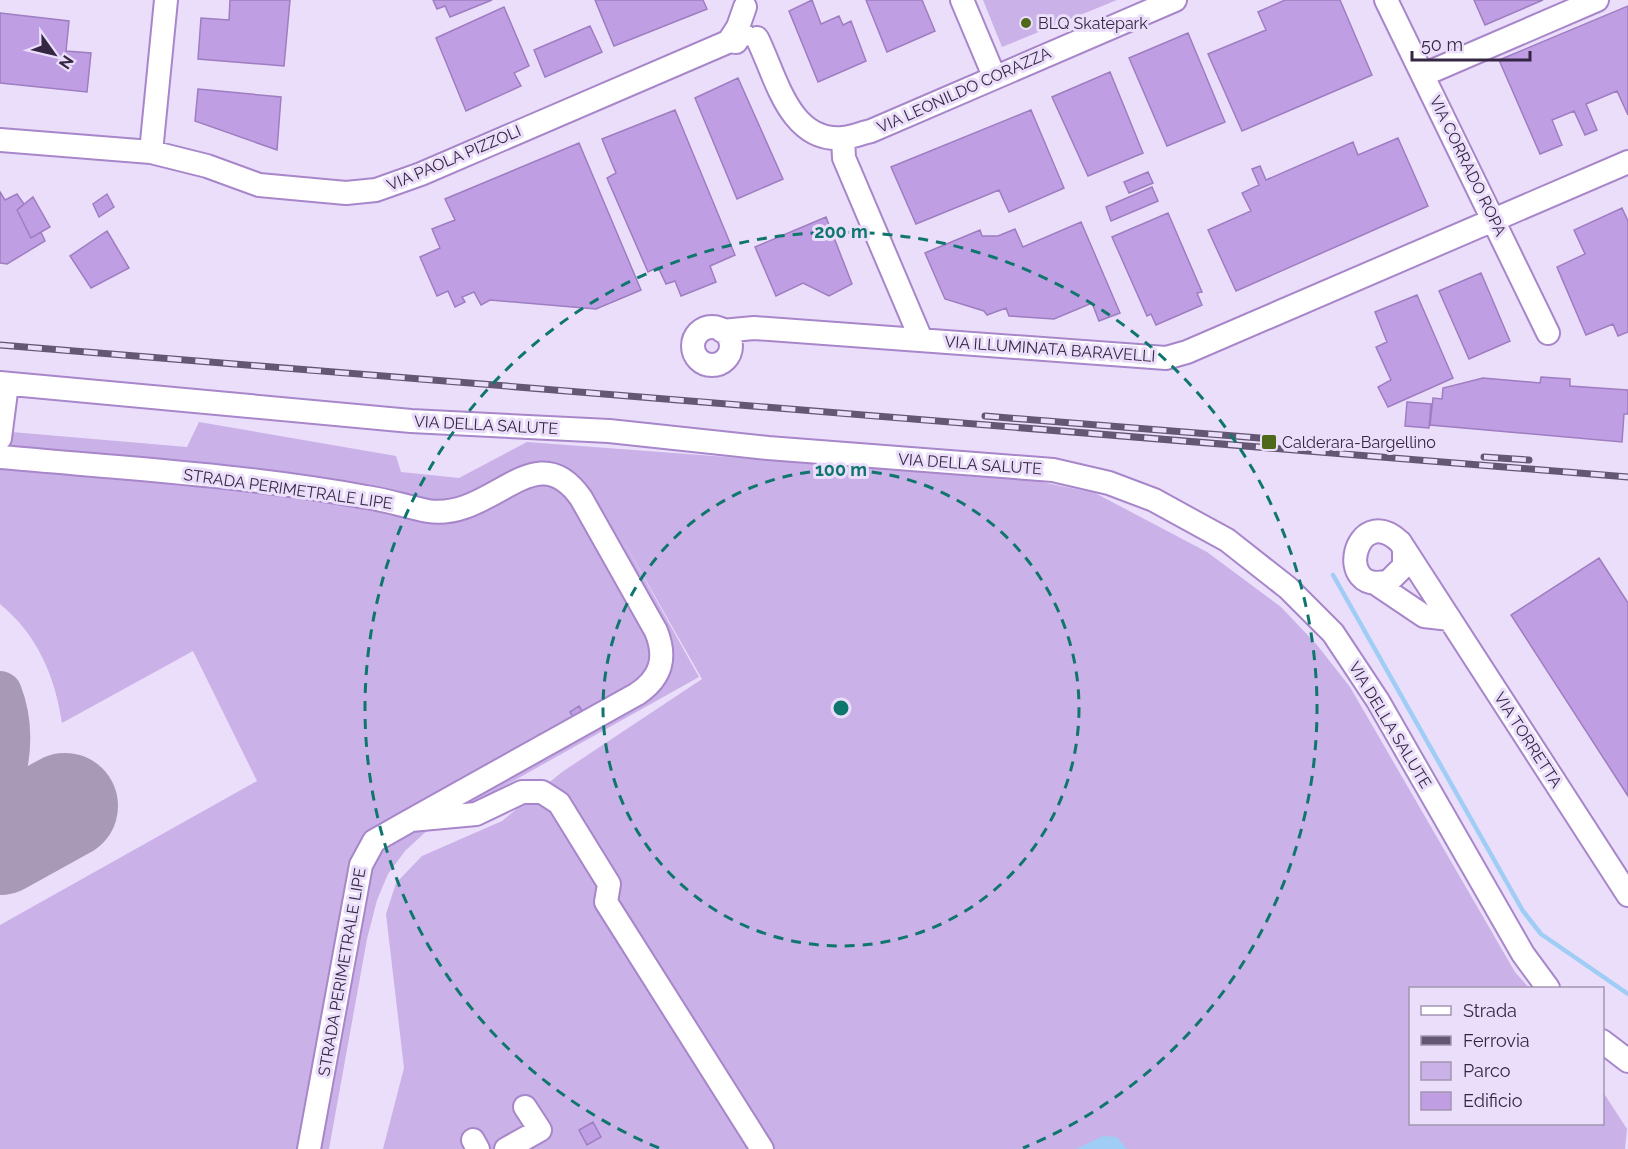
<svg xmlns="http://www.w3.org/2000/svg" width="1628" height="1149" font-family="Raleway,sans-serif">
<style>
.green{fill:#cab1e8}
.water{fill:#a0cdf5}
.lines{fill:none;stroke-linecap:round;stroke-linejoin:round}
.stream{stroke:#a0cdf5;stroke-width:4.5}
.taxiway{stroke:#a89ab7;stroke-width:44}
.runway{stroke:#a89ab7;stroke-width:106}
.building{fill:#bf9ee4;stroke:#9e7dc0;stroke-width:1.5}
.minor-casing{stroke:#a786ca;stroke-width:26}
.minor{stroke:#fff;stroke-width:22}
.rail-casing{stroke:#645773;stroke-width:7}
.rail{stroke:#ebdefb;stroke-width:4.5;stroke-dasharray:14;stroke-linecap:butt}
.ring{fill:none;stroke:#0f766e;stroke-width:3;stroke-dasharray:10 8}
.poi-dot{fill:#4f691a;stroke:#ebdefb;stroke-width:2}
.labels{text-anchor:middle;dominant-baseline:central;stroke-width:6;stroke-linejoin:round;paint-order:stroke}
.poi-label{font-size:16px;fill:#352743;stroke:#ebdefb;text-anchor:start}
.street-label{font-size:16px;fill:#352743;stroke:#ebdefb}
.centre{fill:#0f766e;stroke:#ebdefb;stroke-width:3}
.ring-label{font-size:18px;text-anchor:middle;font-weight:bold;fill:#0f766e;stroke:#ebdefb;stroke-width:6;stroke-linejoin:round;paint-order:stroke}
</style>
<rect width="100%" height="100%" fill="#ebdefb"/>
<path class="green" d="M 983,0 L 1117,0 L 1002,47 Z
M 199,422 L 396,456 L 401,472 L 459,478 L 527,442 L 1032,480 L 1095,493 L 1207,552 L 1281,607 L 1317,645 L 1350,687 L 1515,972 L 1529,988 L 1410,988 L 1410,1124 L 1602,1124 L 1603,1092 L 1627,1129 L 1625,1149 L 383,1149 L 404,1068 L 386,914 L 396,883 L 422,856 L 502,821 L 562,772 L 702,679 L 619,533 L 699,677 L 431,827 L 405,851 L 388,874 L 377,900 L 367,939 L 329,1149 L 0,1149 L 0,925 L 257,781 L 193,651 L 62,723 C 55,677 38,635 0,604 L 0,431 L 187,447 Z"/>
<path class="water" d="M 1103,1136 L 1117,1137 L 1127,1149 L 1076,1149 Z"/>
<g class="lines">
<path class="stream" d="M 1333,575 L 1523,911 L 1541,934 L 1628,994"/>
<path class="taxiway" d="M 0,693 C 12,724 10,756 0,787"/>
<path class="runway" d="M 0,842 L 65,806"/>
</g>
<path class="building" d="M 230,0 L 290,0 L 284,66 L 198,59 L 201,18 L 229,20 Z
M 433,0 L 492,0 L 450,17 L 445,6 L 437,9 Z
M 595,0 L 703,0 L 707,9 L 614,46 Z
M 812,0 L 821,24 L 839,16 L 843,25 L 851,21 L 866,61 L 818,82 L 789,11 Z
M 866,0 L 922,0 L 935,31 L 887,52 Z
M 1285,0 L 1340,0 L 1372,75 L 1242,131 L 1208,54 L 1266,30 L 1258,12 Z
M 1474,0 L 1543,0 L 1485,25 Z
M 1628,6 L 1628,115 L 1617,91 L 1586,104 L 1597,130 L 1585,135 L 1574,111 L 1552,120 L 1562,145 L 1540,154 L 1499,60 Z
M 504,7 L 529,66 L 514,73 L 521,86 L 466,111 L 436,38 Z
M 0,13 L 69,21 L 66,51 L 91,53 L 87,92 L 0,83 Z
M 590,26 L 602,52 L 545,77 L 534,50 Z
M 1188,33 L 1225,122 L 1167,146 L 1129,58 Z
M 1110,72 L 1143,153 L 1088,176 L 1052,97 Z
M 738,78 L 783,179 L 737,199 L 695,98 Z
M 198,89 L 281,97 L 277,150 L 195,121 Z
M 675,110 L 735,255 L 710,266 L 716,282 L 681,296 L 675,281 L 666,284 L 658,267 L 648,272 L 607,178 L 616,173 L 602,139 Z
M 1031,110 L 1064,188 L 1009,212 L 999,190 L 916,224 L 891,167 Z
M 1398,138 L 1428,206 L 1236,291 L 1208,230 L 1251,211 L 1242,193 L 1259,185 L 1252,169 L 1260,166 L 1266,180 L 1353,142 L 1358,155 Z
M 579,143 L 641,290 L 596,309 L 490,300 L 481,305 L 474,292 L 462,297 L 465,302 L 455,307 L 448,291 L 437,296 L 420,257 L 440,248 L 432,229 L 455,220 L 445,199 Z
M 1148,172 L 1153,183 L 1129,193 L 1124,182 Z
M 1152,187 L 1158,201 L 1111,221 L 1106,207 Z
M 0,192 L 5,200 L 17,194 L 24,204 L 17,210 L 31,238 L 41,232 L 45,241 L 7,264 L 0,263 Z
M 107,194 L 114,207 L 99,217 L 93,204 Z
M 33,197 L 50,227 L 31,238 L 17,210 Z
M 1622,208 L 1628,221 L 1628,332 L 1618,336 L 1613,324 L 1586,335 L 1557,267 L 1585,254 L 1574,230 Z
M 1168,213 L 1202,292 L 1197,293 L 1202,305 L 1156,325 L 1151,314 L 1147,316 L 1112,237 Z
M 826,217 L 852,284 L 829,296 L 803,283 L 776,296 L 755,247 Z
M 1081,222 L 1120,313 L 1099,321 L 1092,303 L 1054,319 L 1009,316 L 1006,308 L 987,315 L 984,311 L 945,299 L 925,253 L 980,230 L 982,236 L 998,236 L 1015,229 L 1023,247 Z
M 107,231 L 129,268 L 91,288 L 70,256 Z
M 1481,273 L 1510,341 L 1469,359 L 1439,291 Z
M 1417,295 L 1453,378 L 1388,407 L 1378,387 L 1391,380 L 1376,347 L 1387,342 L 1375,312 Z
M 1541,377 L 1570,379 L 1570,386 L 1628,390 L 1628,414 L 1624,414 L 1622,442 L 1430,425 L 1433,398 L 1442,399 L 1443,388 L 1483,378 L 1540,383 Z
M 1407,402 L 1431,404 L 1429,428 L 1405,426 Z
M 1599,558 L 1628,603 L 1628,796 L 1511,615 Z
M 579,706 L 582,711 L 573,717 L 570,712 Z
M 593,1122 L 601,1137 L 587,1145 L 579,1130 Z"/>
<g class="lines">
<g class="minor-casing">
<path id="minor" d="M 962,0 L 994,76
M 1386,0 L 1548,333
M 757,38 C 776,76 789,143 843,138 C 852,137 862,133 871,131 L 1175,0
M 736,42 L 729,41 L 738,27 L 745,7
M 1423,75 L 1597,0
M 843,138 L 844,158 L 921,339
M 0,140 L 151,152 L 207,166 L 259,185 L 346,193 L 376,190 L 421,174 L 744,35
M 151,152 L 166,0
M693 346a19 19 0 1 1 38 0a19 19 0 1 1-38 0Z
M 722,331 L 754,328 L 1166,358 L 1187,352 L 1628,162
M 0,383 L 411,421 L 609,431 L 768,448 L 1053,470 L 1109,483 L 1154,500 L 1227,540 L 1288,588 L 1333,633 L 1378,701 L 1523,954 L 1548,988
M 0,438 L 7,384
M 0,457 C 122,468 246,475 366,497 C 387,500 407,507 428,511 C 493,521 535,432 581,498 L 656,631 C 667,658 661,678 637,694 L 411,820 L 476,814 L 522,792 L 542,792 L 559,803 L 609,884 L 606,902 L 762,1149
M 1404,550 L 1404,566 L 1389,581 C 1332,597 1355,500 1400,542 L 1628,895
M 1375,583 L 1424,616 L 1450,619
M 1602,1041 L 1628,1061
M 473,1140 L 478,1149
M 309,1149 L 361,865 L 374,841 L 411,820
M 506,1149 L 540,1130 L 525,1107"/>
</g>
<use href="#minor" class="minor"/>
<g class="rail-casing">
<path id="rail" d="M 0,345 L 1628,477
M 985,416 L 1272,439
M 1484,457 L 1529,460"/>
</g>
<use href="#rail" class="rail"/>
</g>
<g class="ring">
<circle cx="841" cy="708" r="238"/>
<path d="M659 1148A476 476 0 1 1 1023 1148"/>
</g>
<g class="poi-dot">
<circle cx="1026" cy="23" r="6"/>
<rect x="1261" y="434" width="16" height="16" rx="3"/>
</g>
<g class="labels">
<g class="poi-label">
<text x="1038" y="23">BLQ Skatepark</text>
<text x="1282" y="442">Calderara-Bargellino</text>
</g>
<g class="street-label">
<text transform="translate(964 90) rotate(-24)">VIA LEONILDO CORAZZA</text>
<text transform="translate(454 158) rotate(-23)">VIA PAOLA PIZZOLI</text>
<text transform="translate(1468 166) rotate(64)">VIA CORRADO ROPA</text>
<text transform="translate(1050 349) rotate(4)">VIA ILLUMINATA BARAVELLI</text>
<text transform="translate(486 425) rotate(3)">VIA DELLA SALUTE</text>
<text transform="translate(970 464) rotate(4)">VIA DELLA SALUTE</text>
<text transform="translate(288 489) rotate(8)">STRADA PERIMETRALE LIPE</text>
<text transform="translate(1390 725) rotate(59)">VIA DELLA SALUTE</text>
<text transform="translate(1528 740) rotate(57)">VIA TORRETTA</text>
<text transform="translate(342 972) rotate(-80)">STRADA PERIMETRALE LIPE</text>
</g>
</g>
<circle cx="841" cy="708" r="9" class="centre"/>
<g class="ring-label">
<text x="841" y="238">200 m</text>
<text x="841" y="476">100 m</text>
</g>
<rect x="1409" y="987" width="195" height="138" fill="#ebdefb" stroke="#a295b1" stroke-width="1.5"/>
<rect x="1421" y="1006" width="30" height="9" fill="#ffffff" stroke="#a295b1" stroke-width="1.5"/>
<text x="1463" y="1017" font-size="18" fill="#352743">Strada</text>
<rect x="1421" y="1036" width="30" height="9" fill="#645773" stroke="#a295b1" stroke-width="1.5"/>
<text x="1463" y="1047" font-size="18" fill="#352743">Ferrovia</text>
<rect x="1421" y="1062" width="30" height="18" fill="#cab1e8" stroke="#a295b1" stroke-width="1.5"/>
<text x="1463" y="1077" font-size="18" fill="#352743">Parco</text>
<rect x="1421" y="1092" width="30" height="18" fill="#bf9ee4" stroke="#a295b1" stroke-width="1.5"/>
<text x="1463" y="1107" font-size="18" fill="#352743">Edificio</text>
<g transform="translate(54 54) rotate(124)" stroke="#ebdefb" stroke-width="4.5" paint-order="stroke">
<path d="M0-4.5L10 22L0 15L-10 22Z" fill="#352743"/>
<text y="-9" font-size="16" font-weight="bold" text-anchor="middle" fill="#352743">N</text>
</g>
<path d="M1412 51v9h118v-9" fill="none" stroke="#352743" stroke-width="3"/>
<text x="1421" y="51" font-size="18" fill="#352743" stroke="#ebdefb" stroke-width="4.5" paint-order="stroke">50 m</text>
</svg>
